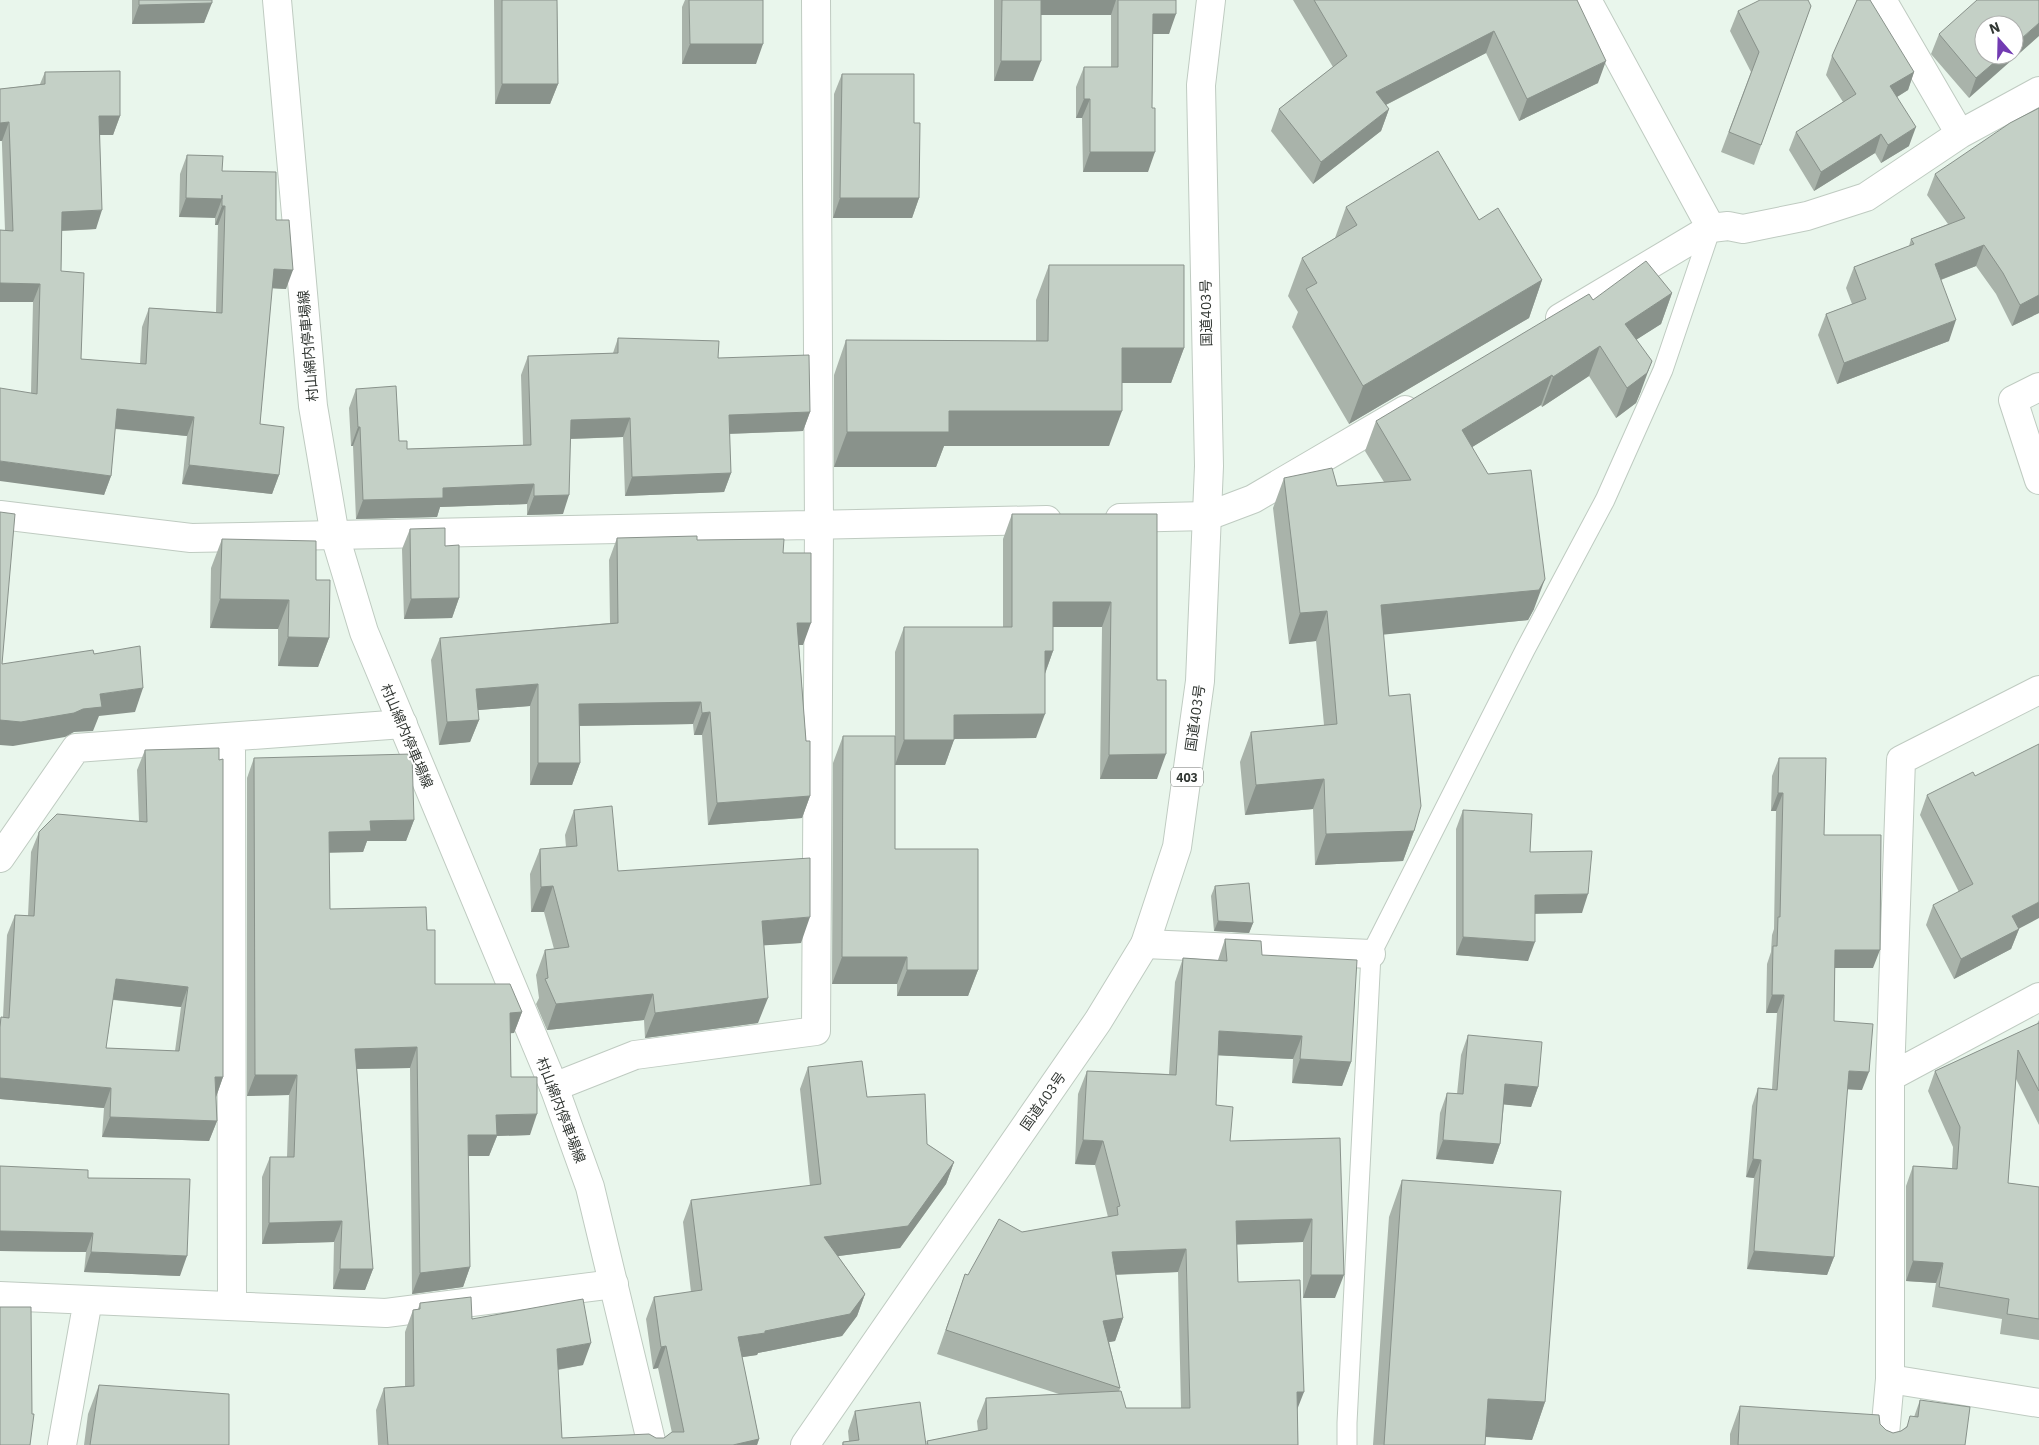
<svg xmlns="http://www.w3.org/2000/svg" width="2039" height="1445" font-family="'IBM Plex Sans','Noto Sans JP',sans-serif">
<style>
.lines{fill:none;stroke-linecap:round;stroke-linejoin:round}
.service-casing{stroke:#bfcbc1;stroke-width:21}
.minor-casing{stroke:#bfcbc1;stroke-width:30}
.tertiary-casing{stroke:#bfcbc1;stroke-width:30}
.secondary-casing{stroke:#bfcbc1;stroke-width:30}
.trunk-casing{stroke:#bfcbc1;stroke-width:30}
.service{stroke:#fff;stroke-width:19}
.minor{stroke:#fff;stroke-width:28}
.tertiary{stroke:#fff;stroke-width:28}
.secondary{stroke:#fff;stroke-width:28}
.trunk{stroke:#fff;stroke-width:28}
.wall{fill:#a9b3aa;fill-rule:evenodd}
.shaded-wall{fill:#89928b}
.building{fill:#c4d0c6;stroke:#89928b;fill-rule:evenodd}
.labels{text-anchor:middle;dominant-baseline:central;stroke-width:4;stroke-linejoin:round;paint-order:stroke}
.shield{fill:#fff;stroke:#707370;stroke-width:1}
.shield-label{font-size:12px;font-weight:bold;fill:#323733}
.street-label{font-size:14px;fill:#323733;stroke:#fff}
</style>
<rect width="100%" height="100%" fill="#e9f6ec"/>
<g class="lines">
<g class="service-casing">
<path id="service" d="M 1347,1445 L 1347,1423 L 1371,954 L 1525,650 L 1605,500 L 1663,370 L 1711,228"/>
</g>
<g class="minor-casing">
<path id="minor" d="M 1587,0 L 1711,228
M 1882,0 L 1960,134
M 1560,318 L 1711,228 L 1728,226 L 1743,229 L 1807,216 L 1866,197 L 1960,134 L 2039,91
M 2039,387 L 2013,400 L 2039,480
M 0,515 L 191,538 L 1047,520
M 1120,518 L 1208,516 L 1253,499 L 1405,410
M 231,737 L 232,1306
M 0,858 L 76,748 L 403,724
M 1145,944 L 1371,954
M 1890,1077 L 2039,997
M 554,1087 L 635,1055 L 816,1031 L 819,525 L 816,0
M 0,1296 L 386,1313 L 614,1284
M 62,1445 L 88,1300
M 1884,1445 L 1890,1379 L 1890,1077 L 1901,760 L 2039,690"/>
</g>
<g class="tertiary-casing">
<path id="tertiary" d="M 1890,1379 L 2039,1403"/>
</g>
<g class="secondary-casing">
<path id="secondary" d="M 277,0 L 313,406 L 335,536 L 364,632 L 554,1087 L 590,1187 L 652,1445"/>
</g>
<g class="trunk-casing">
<path id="trunk" d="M 805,1445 L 1098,1021 L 1145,944 L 1177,847 L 1200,681 L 1209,466 L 1201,85 L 1211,0"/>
</g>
<use href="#service" class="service"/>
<use href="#minor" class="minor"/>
<use href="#tertiary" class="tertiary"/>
<use href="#secondary" class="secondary"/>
<use href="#trunk" class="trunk"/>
</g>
<path class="wall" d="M 132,0 L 212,0 L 204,23 L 132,24 Z
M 494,0 L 557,0 L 558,84 L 550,104 L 495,104 Z
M 685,0 L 763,0 L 756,64 L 682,64 L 682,7 Z
M 994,0 L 1176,0 L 1169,34 L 1153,34 L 1148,172 L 1083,172 L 1082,118 L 1076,118 L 1076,87 L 1084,67 L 1111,67 L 1111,15 L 1041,15 L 1033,81 L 994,81 Z
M 1293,0 L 1577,0 L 1598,83 L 1519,121 L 1486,53 L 1386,105 L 1389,109 L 1381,131 L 1313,184 L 1271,131 L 1279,109 L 1333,67 Z
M 2039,0 L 1969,98 L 1931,54 L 1939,34 Z
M 1811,6 L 1754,165 L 1721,152 L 1751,72 L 1730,31 L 1738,11 Z
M 1832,56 L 1914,72 L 1908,90 L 1897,97 L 1909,146 L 1881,163 L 1875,153 L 1814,191 L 1789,150 L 1796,132 L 1843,102 L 1826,75 Z
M 45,72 L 120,116 L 113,135 L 100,135 L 96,229 L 62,231 L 61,271 L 81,359 L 140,364 L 142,327 L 149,308 L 216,312 L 218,225 L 215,225 L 215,217 L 179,217 L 180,174 L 187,155 L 222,171 L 276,220 L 286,289 L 272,288 L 260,424 L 279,475 L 272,494 L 182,484 L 187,436 L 115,429 L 111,476 L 104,495 L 31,393 L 33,302 L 0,302 L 0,230 L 5,230 L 0,89 L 40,84 Z
M 842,74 L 914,123 L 919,198 L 912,218 L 833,218 L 834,94 Z
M 2039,108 L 2039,313 L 2012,326 L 1996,294 L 1976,266 L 1941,280 L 1949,341 L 1837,384 L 1818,335 L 1826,314 L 1852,304 L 1846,288 L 1854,267 L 1909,246 L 1911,239 L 1948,224 L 1927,195 L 1935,174 Z
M 1346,207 L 1479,220 L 1542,280 L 1529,318 L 1349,424 L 1292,327 L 1298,312 L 1288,296 L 1302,258 L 1335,238 Z
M 1049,265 L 1184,348 L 1171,383 L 1122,383 L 1109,446 L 944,446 L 936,467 L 834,467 L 834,375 L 846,340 L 1036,341 L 1036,300 Z
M 1672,293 L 1661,324 L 1637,339 L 1641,391 L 1636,403 L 1616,418 L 1589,376 L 1542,407 L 1541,405 L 1472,447 L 1534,609 L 1528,620 L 1383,634 L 1389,696 L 1414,831 L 1403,861 L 1315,865 L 1313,809 L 1245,815 L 1240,762 L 1251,732 L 1324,725 L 1316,641 L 1289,644 L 1273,508 L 1284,478 L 1337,486 L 1384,482 L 1365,451 L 1376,421 L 1593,300 Z
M 618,338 L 718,358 L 810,412 L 803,431 L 729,434 L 731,473 L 724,492 L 625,496 L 623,437 L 571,439 L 563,514 L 527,515 L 527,504 L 440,507 L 437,517 L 356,519 L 353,446 L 351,446 L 349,408 L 356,389 L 399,441 L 407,449 L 523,445 L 521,375 L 528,356 L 613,353 Z
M 1012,514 L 1157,514 L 1157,779 L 1100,779 L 1102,627 L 1053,627 L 1053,651 L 1045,674 L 1036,738 L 954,739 L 945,765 L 895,765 L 895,849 L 978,970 L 968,996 L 897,996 L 897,984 L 832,984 L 833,763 L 843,736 L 895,736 L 895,652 L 904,627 L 1003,627 L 1003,539 Z
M 410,529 L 445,546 L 459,598 L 452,618 L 404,619 L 402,549 Z
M 617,538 L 697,540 L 783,553 L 803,645 L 799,645 L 810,796 L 802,818 L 708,825 L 702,735 L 694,735 L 693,724 L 579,726 L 580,763 L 572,785 L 530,785 L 530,706 L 478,710 L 479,720 L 470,742 L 439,745 L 431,660 L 440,638 L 610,623 L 609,560 Z
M 222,539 L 316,580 L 329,638 L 318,667 L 278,666 L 278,629 L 210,628 L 211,568 Z
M 145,750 L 223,1077 L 216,1097 L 217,1121 L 209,1141 L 102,1137 L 104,1108 L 0,1099 L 0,1020 L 1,1017 L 3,1017 L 7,935 L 15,915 L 28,916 L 31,852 L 39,832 L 139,821 L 137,770 ZM 113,1000 L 181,1007 L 175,1051 L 106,1048 Z
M 254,758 L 414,820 L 406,841 L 367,841 L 363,852 L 329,852 L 330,909 L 427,930 L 435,984 L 522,1012 L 514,1033 L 510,1033 L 511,1077 L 530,1135 L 497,1136 L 489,1156 L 468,1156 L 470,1267 L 463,1287 L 412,1294 L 410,1068 L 357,1069 L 373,1269 L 365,1290 L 333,1289 L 334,1242 L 262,1244 L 262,1177 L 270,1157 L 287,1157 L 289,1095 L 247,1096 L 247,778 Z
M 1779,758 L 1824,835 L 1873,968 L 1835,968 L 1834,1021 L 1862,1090 L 1847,1089 L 1834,1257 L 1827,1275 L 1747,1269 L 1754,1178 L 1746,1177 L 1752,1106 L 1758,1088 L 1772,1089 L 1777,1013 L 1766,1013 L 1767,964 L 1771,952 L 1772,935 L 1774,929 L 1776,811 L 1771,811 L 1772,776 Z
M 1927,795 L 2019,929 L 2011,949 L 1954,979 L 1926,925 L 1933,905 L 1959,892 L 1920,815 Z
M 574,810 L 618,871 L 801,943 L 764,945 L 758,1023 L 645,1038 L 644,1020 L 547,1030 L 536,1004 L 539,998 L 536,975 L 545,950 L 554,949 L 544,912 L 531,912 L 530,874 L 540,849 L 566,847 L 565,835 Z
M 1463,810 L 1530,852 L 1582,913 L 1535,913 L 1528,961 L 1456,955 L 1456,829 Z
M 1215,886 L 1253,923 L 1249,933 L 1214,931 L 1211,896 Z
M 1225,939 L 1262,955 L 1351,1062 L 1342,1086 L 1292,1083 L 1293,1059 L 1218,1055 L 1216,1105 L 1230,1141 L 1340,1138 L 1335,1298 L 1303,1298 L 1303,1242 L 1237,1244 L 1238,1282 L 1297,1410 L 1298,1445 L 842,1445 L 843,1442 L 849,1441 L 848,1431 L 855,1411 L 926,1445 L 927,1441 L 978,1431 L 977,1421 L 986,1398 L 1059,1394 L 937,1354 L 965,1274 L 968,1275 L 1022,1232 L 1108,1217 L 1095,1165 L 1075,1164 L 1078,1094 L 1087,1071 L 1169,1074 L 1175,982 L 1183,958 L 1218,960 ZM 1178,1272 L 1181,1408 L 1126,1408 L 1119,1392 L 1120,1388 L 1109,1342 L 1115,1341 L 1123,1318 L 1116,1275 Z
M 2039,1020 L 2039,1125 L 2016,1079 L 2008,1183 L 2039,1187 L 2039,1340 L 2000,1334 L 2002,1319 L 1932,1307 L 1936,1283 L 1906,1281 L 1906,1186 L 1913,1166 L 1952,1168 L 1953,1147 L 1928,1091 L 1935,1071 L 2037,1024 Z
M 1468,1035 L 1538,1087 L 1531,1107 L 1504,1104 L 1500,1144 L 1493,1164 L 1436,1159 L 1440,1113 L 1447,1093 L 1457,1094 L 1461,1055 Z
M 808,1067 L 867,1097 L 927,1144 L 954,1162 L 946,1184 L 900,1248 L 838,1256 L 865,1294 L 857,1316 L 842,1336 L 758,1353 L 757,1355 L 742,1357 L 759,1439 L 757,1445 L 378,1445 L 376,1410 L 384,1388 L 405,1386 L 405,1332 L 413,1310 L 418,1309 L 420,1303 L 472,1319 L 583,1365 L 558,1370 L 562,1438 L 664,1438 L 672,1433 L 658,1368 L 653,1369 L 646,1319 L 654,1297 L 691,1292 L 683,1222 L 691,1200 L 810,1186 L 800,1089 Z
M 0,1166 L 88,1178 L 180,1276 L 84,1272 L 86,1252 L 0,1251 Z
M 1402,1180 L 1545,1402 L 1532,1440 L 1485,1437 L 1485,1445 L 1373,1445 L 1389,1217 Z
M 99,1385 L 229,1445 L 84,1445 L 88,1414 Z
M 1920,1400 L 1965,1445 L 1730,1445 L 1730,1434 L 1740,1406 L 1880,1424 L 1886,1430 L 1893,1433 L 1901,1431 L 1906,1427 L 1914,1417 Z"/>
<path class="shaded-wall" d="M 1039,0 L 1116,0 L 1111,15 L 1034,15 Z
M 212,3 L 204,23 L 132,24 L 139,5 Z
M 1153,14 L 1176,14 L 1169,34 L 1146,34 Z
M 2039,23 L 2039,36 L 1969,98 L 1976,78 L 2003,55 L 2014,55 L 2014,45 Z
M 1494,31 L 1486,53 L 1368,114 L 1376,92 Z
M 690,44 L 763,44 L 756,64 L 682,64 Z
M 1001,61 L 1041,61 L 1033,81 L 994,81 Z
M 1606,61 L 1598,83 L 1519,121 L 1527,99 Z
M 1914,72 L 1908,90 L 1884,105 L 1890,86 Z
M 502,84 L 558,84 L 550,104 L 495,104 Z
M 1084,99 L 1090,99 L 1082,118 L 1076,118 Z
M 1389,109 L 1381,131 L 1313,184 L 1321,162 Z
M 99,116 L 120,116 L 113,135 L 92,135 Z
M 9,122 L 2,141 L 0,141 L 0,123 Z
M 1916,127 L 1909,146 L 1881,163 L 1888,145 Z
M 1881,134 L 1875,153 L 1814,191 L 1821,172 Z
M 1090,152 L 1155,152 L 1148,172 L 1083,172 Z
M 186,198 L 222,199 L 215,218 L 179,217 Z
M 840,198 L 919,198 L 912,218 L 833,218 Z
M 222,206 L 225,206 L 218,225 L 215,225 Z
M 102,210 L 96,229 L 55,231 L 62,212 Z
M 1984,245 L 1976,266 L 1927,285 L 1935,264 Z
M 274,269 L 293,270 L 286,289 L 267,288 Z
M 1542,280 L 1529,318 L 1349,424 L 1363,386 Z
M 0,283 L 40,284 L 33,302 L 0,302 Z
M 1672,293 L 1661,324 L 1614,354 L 1625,324 Z
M 2039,295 L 2039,313 L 2012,326 L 2020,305 Z
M 1956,320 L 1949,341 L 1837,384 L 1844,363 Z
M 1600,346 L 1589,376 L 1542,407 L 1553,377 Z
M 1122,348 L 1184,348 L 1171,383 L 1110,383 Z
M 1652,361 L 1641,391 L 1636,403 L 1616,418 L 1627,388 Z
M 1552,375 L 1541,405 L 1451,460 L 1462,430 Z
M 117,409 L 194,417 L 187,436 L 110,428 Z
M 949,411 L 1122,411 L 1109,446 L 944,446 L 936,467 L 834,467 L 847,432 Z
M 810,412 L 803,431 L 722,434 L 729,415 Z
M 630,418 L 623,437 L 564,439 L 571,420 Z
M 358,427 L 360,427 L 353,446 L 351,446 Z
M 0,461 L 111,476 L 104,495 L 0,481 Z
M 189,465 L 279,475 L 272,494 L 182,484 Z
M 731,473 L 724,492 L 625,496 L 632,477 Z
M 534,484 L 527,504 L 440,507 L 437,517 L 356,519 L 363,500 L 443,488 Z
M 569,495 L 563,514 L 527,515 L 534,496 Z
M 1545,579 L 1534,609 L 1528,620 L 1370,636 L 1381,605 Z
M 459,598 L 452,618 L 404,619 L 411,599 Z
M 220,599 L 289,600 L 278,629 L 210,628 Z
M 1053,602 L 1111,602 L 1102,627 L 1044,627 Z
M 1327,611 L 1316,641 L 1289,644 L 1300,613 Z
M 797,623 L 811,623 L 803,645 L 789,645 Z
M 288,637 L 329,638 L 318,667 L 278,666 Z
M 1045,651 L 1053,651 L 1044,676 Z
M 538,684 L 530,706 L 467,711 L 476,689 Z
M 143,688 L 135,712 L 99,716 L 93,731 L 74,732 L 65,737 L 13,746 L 0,745 L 0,720 L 100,694 Z
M 701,702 L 693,724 L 571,726 L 579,704 Z
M 710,712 L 702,735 L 694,735 L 702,713 Z
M 1045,714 L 1036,738 L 945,739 L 954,715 Z
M 479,720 L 470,742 L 439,745 L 447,722 Z
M 904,740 L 954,740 L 945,765 L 895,765 Z
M 1166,754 L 1157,779 L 1100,779 L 1109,755 Z
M 538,763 L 580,763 L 572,785 L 530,785 Z
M 1324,779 L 1313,809 L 1245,815 L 1256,785 Z
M 1778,793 L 1783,793 L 1776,811 L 1771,811 Z
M 810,796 L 802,818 L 708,825 L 717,803 Z
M 414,820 L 406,841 L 367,841 L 363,852 L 321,853 L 329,832 L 370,821 Z
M 1414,831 L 1403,861 L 1315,865 L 1326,834 Z
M 553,886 L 544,912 L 531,912 L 541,887 Z
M 1588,894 L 1582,913 L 1529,914 L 1535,895 Z
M 2039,902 L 2039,918 L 2005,936 L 2012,916 Z
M 810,917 L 801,943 L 753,946 L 762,921 Z
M 1218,921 L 1253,923 L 1249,933 L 1214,931 Z
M 2019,929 L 2011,949 L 1954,979 L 1961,959 Z
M 1463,937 L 1535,942 L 1528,961 L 1456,955 Z
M 1835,950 L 1880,950 L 1873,968 L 1829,968 Z
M 842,957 L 907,957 L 897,984 L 832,984 Z
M 907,970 L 978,970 L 968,996 L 897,996 Z
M 116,979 L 188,987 L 181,1007 L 108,999 Z
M 653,994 L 644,1020 L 547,1030 L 556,1004 Z
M 1772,995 L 1784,995 L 1777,1013 L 1766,1013 Z
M 768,998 L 758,1023 L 645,1038 L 655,1013 Z
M 522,1012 L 514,1033 L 502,1034 L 510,1013 Z
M 1219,1031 L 1302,1036 L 1293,1059 L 1211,1055 Z
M 417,1047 L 410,1068 L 348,1069 L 355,1049 Z
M 1300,1059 L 1351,1062 L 1342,1086 L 1292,1083 Z
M 1849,1071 L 1869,1072 L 1862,1090 L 1842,1089 Z
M 255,1075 L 297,1075 L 289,1095 L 247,1096 Z
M 215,1077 L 223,1077 L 216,1097 Z
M 0,1078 L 111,1088 L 104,1108 L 0,1099 Z
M 1505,1084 L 1538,1087 L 1531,1107 L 1498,1104 Z
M 537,1114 L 530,1135 L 497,1136 L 489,1156 L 460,1156 L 468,1135 L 496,1115 Z
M 110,1117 L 217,1121 L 209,1141 L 102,1137 Z
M 1083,1140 L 1103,1141 L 1095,1165 L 1075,1164 Z
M 1443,1140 L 1500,1144 L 1493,1164 L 1436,1159 Z
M 1753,1159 L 1761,1160 L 1754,1178 L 1746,1177 Z
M 954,1162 L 946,1184 L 900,1248 L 816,1259 L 824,1237 Z
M 1312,1219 L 1303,1242 L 1227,1245 L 1236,1221 Z
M 342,1221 L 334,1242 L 262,1244 L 269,1223 Z
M 0,1231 L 93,1233 L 86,1252 L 0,1251 Z
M 1186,1249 L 1178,1272 L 1103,1275 L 1112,1252 Z
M 1754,1251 L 1834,1257 L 1827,1275 L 1747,1269 Z
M 91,1252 L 187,1256 L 180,1276 L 84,1272 Z
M 1913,1261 L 1943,1263 L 1936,1283 L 1906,1281 Z
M 470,1267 L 463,1287 L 412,1294 L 420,1273 Z
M 340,1269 L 373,1269 L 365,1290 L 333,1289 Z
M 1311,1275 L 1344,1275 L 1335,1298 L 1303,1298 Z
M 865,1294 L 857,1316 L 842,1336 L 758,1353 L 757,1355 L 730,1359 L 738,1337 L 765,1331 Z
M 1123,1318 L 1115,1341 L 1094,1345 L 1103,1321 Z
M 591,1343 L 583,1365 L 549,1371 L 557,1349 Z
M 666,1346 L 658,1368 L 653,1369 L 661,1347 Z
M 1297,1392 L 1304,1392 L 1295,1415 Z
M 1488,1399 L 1545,1402 L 1532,1440 L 1475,1436 Z
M 759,1439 L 757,1445 L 733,1445 Z"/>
<path class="building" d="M 139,0 L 212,0 L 212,3 L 139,5 Z
M 502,0 L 557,0 L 558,84 L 502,84 Z
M 689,0 L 763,0 L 763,44 L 690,44 Z
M 1002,0 L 1041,0 L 1041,61 L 1001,61 Z
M 1118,0 L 1176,0 L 1176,14 L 1153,14 L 1152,108 L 1155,108 L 1155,152 L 1090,152 L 1090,99 L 1084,99 L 1084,67 L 1118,67 Z
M 1314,0 L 1577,0 L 1606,61 L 1527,99 L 1494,31 L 1376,92 L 1389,109 L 1321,162 L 1279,109 L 1347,56 Z
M 1760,0 L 1808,0 L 1811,6 L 1761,145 L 1729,132 L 1759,52 L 1738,11 Z
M 1857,0 L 1870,0 L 1914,72 L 1890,86 L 1916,127 L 1888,145 L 1881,134 L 1821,172 L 1796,132 L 1856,94 L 1832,56 Z
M 1977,0 L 2039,0 L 2039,23 L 2014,45 L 2014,25 L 1984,25 L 1984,55 L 2003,55 L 1976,78 L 1939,34 Z
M 120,71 L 120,116 L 99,116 L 102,210 L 62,212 L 61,271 L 84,273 L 81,359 L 146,364 L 149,308 L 222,313 L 225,206 L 222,206 L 222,195 L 222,199 L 186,198 L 187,155 L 223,156 L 222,171 L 276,172 L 276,220 L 289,220 L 293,270 L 274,269 L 260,424 L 284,427 L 279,475 L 189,465 L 194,417 L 117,409 L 111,476 L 0,461 L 0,388 L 37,394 L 40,284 L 0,283 L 0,230 L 13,231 L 9,122 L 0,123 L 0,89 L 45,84 L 45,72 Z
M 842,74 L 914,74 L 914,123 L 920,123 L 919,198 L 840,198 Z
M 2039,108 L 2039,295 L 2020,305 L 2003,273 L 1984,245 L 1935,264 L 1956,320 L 1844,363 L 1826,314 L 1866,299 L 1854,267 L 1914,244 L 1911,239 L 1965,218 L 1935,174 L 2010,123 Z
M 1438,151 L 1479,220 L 1498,208 L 1542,280 L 1363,386 L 1306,289 L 1317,283 L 1302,258 L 1357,225 L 1346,207 Z
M 1646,261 L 1672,293 L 1625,324 L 1652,361 L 1647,373 L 1627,388 L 1600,346 L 1553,377 L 1552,375 L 1462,430 L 1488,474 L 1531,470 L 1545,579 L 1539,590 L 1381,605 L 1389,696 L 1410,694 L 1421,806 L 1414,831 L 1326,834 L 1324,779 L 1256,785 L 1251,732 L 1337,724 L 1327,611 L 1300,613 L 1284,478 L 1332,468 L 1337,486 L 1411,480 L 1376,421 L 1589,294 L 1593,300 Z
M 1049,265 L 1184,265 L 1184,348 L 1122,348 L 1122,411 L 949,411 L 949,432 L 847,432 L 846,340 L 1048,341 Z
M 618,338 L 719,341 L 718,358 L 809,355 L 810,412 L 729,415 L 731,473 L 632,477 L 630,418 L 571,420 L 569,495 L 534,496 L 534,484 L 443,488 L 443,498 L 363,500 L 360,427 L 358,427 L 356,389 L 396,386 L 399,441 L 407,441 L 407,449 L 531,445 L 528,356 L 618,353 Z
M 0,512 L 15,514 L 2,664 L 93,650 L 94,654 L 140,646 L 143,688 L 100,694 L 102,707 L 83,709 L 74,713 L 21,722 L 0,720 Z
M 1012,514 L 1157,514 L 1157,680 L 1166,680 L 1166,754 L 1109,755 L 1111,602 L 1053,602 L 1053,651 L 1045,651 L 1045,714 L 954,715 L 954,740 L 904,740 L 904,627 L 1012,627 Z
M 445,528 L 445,546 L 459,545 L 459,598 L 411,599 L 410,529 Z
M 697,536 L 697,540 L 784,539 L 783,553 L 811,553 L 811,623 L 797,623 L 806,741 L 810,741 L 810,796 L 717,803 L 710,712 L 702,713 L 701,702 L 579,704 L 580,763 L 538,763 L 538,684 L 476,689 L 479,720 L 447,722 L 440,638 L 618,623 L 617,538 Z
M 222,539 L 316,541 L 316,580 L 330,580 L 329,638 L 288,637 L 289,600 L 220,599 Z
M 843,736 L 895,736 L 895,849 L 978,849 L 978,970 L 907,970 L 907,957 L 842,957 Z
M 2039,744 L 2039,902 L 2012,916 L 2019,929 L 1961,959 L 1933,905 L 1973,884 L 1927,795 L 1973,772 L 1975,776 Z
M 219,748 L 219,760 L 223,759 L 223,1077 L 215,1077 L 217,1121 L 110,1117 L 111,1088 L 0,1078 L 0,1027 L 1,1017 L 9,1018 L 15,915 L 34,916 L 39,832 L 57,814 L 147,822 L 145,750 ZM 116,979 L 188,987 L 179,1051 L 106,1048 Z
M 412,754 L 414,820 L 370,821 L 371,831 L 329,832 L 330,909 L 426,907 L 427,930 L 435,930 L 435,984 L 510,984 L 522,1012 L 510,1013 L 511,1077 L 537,1077 L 537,1114 L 496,1115 L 497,1135 L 468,1135 L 470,1267 L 420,1273 L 417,1047 L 355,1049 L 373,1269 L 340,1269 L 342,1221 L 269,1223 L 270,1157 L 294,1157 L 297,1075 L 255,1075 L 254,758 Z
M 1779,758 L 1826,758 L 1824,835 L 1881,835 L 1880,950 L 1835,950 L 1834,1021 L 1873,1024 L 1869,1072 L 1849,1071 L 1834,1257 L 1754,1251 L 1761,1160 L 1753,1159 L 1758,1088 L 1777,1090 L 1784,995 L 1772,995 L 1773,946 L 1777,946 L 1778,917 L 1780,917 L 1783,793 L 1778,793 Z
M 612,806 L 618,871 L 810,858 L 810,917 L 762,921 L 768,998 L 655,1013 L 653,994 L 556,1004 L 545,979 L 548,978 L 545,950 L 569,947 L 553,886 L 541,887 L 540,849 L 577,846 L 574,810 Z
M 1463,810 L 1532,814 L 1530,852 L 1592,851 L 1588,894 L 1535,895 L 1535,942 L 1463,937 Z
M 1249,883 L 1253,923 L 1218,921 L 1215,886 Z
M 1225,939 L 1261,941 L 1262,955 L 1357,960 L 1351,1062 L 1300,1059 L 1302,1036 L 1219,1031 L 1216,1105 L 1233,1107 L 1230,1141 L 1340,1138 L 1344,1275 L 1311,1275 L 1312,1219 L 1236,1221 L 1238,1282 L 1300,1280 L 1304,1392 L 1297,1392 L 1298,1445 L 928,1445 L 927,1441 L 987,1429 L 986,1398 L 1121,1391 L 1126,1408 L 1190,1408 L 1186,1249 L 1112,1252 L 1123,1318 L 1103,1321 L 1120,1388 L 946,1330 L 965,1274 L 968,1275 L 999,1219 L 1022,1232 L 1118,1215 L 1117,1207 L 1120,1206 L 1103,1141 L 1083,1140 L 1087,1071 L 1176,1075 L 1183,958 L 1227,961 Z
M 2039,1023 L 2039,1091 L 2018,1050 L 2008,1183 L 2039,1187 L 2039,1319 L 2007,1314 L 2009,1299 L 1939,1287 L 1943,1263 L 1913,1261 L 1913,1166 L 1957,1169 L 1960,1127 L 1935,1071 Z
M 1468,1035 L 1542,1042 L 1538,1087 L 1505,1084 L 1500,1144 L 1443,1140 L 1447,1093 L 1463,1094 Z
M 862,1061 L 867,1097 L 925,1094 L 927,1144 L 954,1162 L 908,1226 L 824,1237 L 865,1294 L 850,1314 L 765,1331 L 765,1333 L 738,1337 L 759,1439 L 733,1445 L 388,1445 L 384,1388 L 414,1386 L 413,1310 L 420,1309 L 420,1303 L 471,1297 L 472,1319 L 583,1299 L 591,1343 L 557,1349 L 562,1438 L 649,1434 L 656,1438 L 664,1438 L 672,1432 L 684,1432 L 666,1346 L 661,1347 L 654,1297 L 702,1290 L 691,1200 L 821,1184 L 808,1067 Z
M 0,1166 L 88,1170 L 88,1178 L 190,1179 L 187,1256 L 91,1252 L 93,1233 L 0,1231 Z
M 1402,1180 L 1561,1191 L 1545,1402 L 1488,1399 L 1485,1445 L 1384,1445 Z
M 0,1307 L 31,1307 L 32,1414 L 34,1414 L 30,1445 L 0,1445 Z
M 99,1385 L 229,1394 L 229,1445 L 90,1445 Z
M 1920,1400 L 1970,1407 L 1965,1445 L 1738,1445 L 1740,1406 L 1879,1415 L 1880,1424 L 1886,1430 L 1893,1433 L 1901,1431 L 1907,1427 L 1910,1416 L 1918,1417 Z
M 920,1402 L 926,1445 L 843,1445 L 843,1442 L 859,1440 L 855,1411 Z"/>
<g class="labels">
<rect class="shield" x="1171" y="767.5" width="32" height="19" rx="4"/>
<g class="shield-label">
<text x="1187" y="777">403</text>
</g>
<g class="street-label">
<text transform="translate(1206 313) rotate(-91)">国道403号</text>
<text transform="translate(308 346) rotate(-95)">村山綿内停車場線</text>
<text transform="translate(1195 718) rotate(-82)">国道403号</text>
<text transform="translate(407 736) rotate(67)">村山綿内停車場線</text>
<text transform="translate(1043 1101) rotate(-55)">国道403号</text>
<text transform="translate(561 1110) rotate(69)">村山綿内停車場線</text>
</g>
</g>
<g transform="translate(1999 40) rotate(340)"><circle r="24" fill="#ffffff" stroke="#adafad"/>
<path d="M0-4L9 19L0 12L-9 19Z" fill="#723bb2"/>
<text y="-8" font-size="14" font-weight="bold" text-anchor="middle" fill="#323733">N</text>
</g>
</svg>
